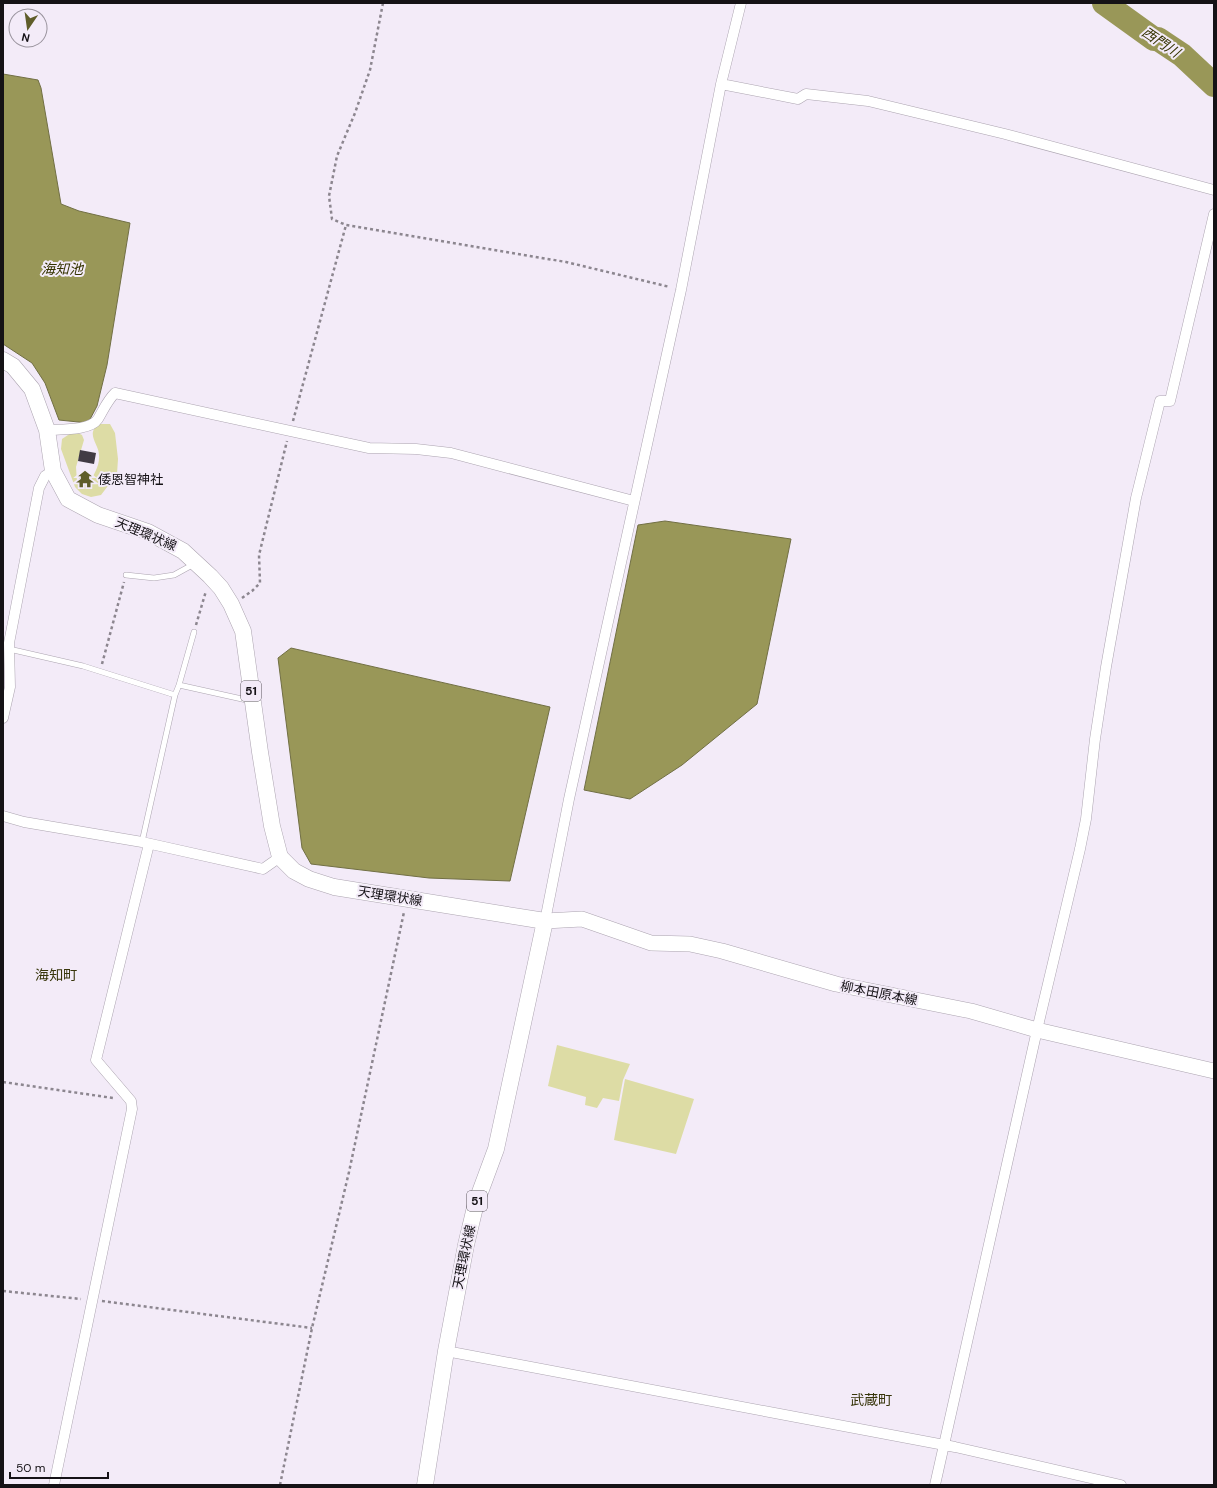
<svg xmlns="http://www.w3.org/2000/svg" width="1217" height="1488" font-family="'DM Sans','Noto Sans JP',sans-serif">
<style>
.green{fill:#dddca5}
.water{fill:#999758;stroke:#716f44}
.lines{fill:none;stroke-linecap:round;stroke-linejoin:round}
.river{stroke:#999758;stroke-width:24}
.building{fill:#413b44}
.service-casing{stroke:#aca4b0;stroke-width:6}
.minor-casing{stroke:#aca4b0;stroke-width:11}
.secondary-casing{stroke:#aca4b0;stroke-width:16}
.primary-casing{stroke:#aca4b0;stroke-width:17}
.path{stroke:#8c868f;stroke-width:2.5;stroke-dasharray:3 3;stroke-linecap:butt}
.service{stroke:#fff;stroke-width:5}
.minor{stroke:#fff;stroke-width:10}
.secondary{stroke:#fff;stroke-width:15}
.primary{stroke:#fff;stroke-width:16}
.labels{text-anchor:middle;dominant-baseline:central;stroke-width:4;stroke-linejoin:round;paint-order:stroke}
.shield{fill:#f3ebf8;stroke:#58535a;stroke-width:1}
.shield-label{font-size:12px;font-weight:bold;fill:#151216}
.poi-label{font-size:13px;fill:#151216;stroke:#f3ebf8;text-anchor:start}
.street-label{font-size:13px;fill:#151216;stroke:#f3ebf8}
.water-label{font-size:14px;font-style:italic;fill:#353300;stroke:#f3ebf8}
.neighbourhood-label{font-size:14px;fill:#37350a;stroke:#f3ebf8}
</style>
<rect width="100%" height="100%" fill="#f3ebf8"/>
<path class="green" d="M 99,424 L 110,424 L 115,433 L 118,459 L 117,474 L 101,495 L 91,497 L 82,494 L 75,487 L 61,449 L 62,439 L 74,431 L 82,435 L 84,440 L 76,467 L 77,482 L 88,485 C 93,476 100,466 99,455 C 99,444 85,434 99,424 Z
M 557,1045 L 630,1064 L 623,1080 L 619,1101 L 603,1098 L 597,1108 L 585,1105 L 586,1097 L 548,1086 Z
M 625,1079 L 694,1099 L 676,1154 L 614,1140 Z"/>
<path class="water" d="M 3,74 L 38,80 L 41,88 L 61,204 L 79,211 L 130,223 L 107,365 L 97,406 L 88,423 L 59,420 L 45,383 L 32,363 L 3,344 Z
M 665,521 L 791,539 L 757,704 L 682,765 L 630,799 L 584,790 L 638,525 Z
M 291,648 L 550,707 L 510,881 L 429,878 L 311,864 L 302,848 L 278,658 Z"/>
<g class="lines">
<path class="river" d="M 1104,3 L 1154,39 L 1158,39 L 1182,55 L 1214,85"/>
</g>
<path class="building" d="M 80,450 L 96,453 L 94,464 L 78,461 Z
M 80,473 L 88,474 L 86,481 L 79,479 Z"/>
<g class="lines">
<g class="service-casing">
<path id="service" d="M 126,575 L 154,578 L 174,575 L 194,564
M 9,649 L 83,666 L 175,695
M 179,685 L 251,701
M 142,842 L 175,695 L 179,685 L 194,632"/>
</g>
<g class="minor-casing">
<path id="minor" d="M 721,84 L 798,99 L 806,94 L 868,101 L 1005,134 L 1214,190
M 47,430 C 61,429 90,431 98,419 C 104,409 107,401 115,393 L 369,448 L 416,449 L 451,453 L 634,501
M 3,718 L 10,687 L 9,643 L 39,488 L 45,476 L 53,471
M 3,816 L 24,822 L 142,842 L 263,869 L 280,857
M 545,921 L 569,799 L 681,290 L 721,84 L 741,3
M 446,1351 L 955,1447 L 1121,1485
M 54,1485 L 132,1109 L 131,1101 L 96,1060 L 149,844
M 935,1485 L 1037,1030 L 1080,849 L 1086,819 L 1095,739 L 1106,667 L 1136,498 L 1160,401 L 1170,401 L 1214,214"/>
</g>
<g class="secondary-casing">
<path id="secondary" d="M 545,921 L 582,919 L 651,943 L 690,944 L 722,951 L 836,984 L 971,1011 L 1037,1030 L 1214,1071"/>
</g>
<g class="primary-casing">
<path id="primary" d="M 3,360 L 13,366 L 32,389 L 47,430 L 53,471 L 68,499 L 98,515 L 148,532 L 183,551 L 210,576 L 221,588 L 231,604 L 243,631 L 260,752 L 272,826 L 280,857 L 294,871 L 309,879 L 334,887 L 545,921 L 496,1149 L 476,1203 L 466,1245 L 446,1351 L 425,1485"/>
</g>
<path class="path" d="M 383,3 L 370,70 L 355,113 L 337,156 L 329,196 L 332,219 L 346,225 L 566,262 L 670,287
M 293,421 L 346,225
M 242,598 L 252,591 L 260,583 L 259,555 L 287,441
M 196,625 L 206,591
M 102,664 L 124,582
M 3,1082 L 113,1098
M 3,1291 L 81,1299
M 102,1301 L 312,1328
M 280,1485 L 312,1328 L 349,1172 L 404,912"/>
<use href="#service" class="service"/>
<use href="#minor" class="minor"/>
<use href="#secondary" class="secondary"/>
<use href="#primary" class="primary"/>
</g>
<defs>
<g id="temple-bare" transform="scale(1.38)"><path d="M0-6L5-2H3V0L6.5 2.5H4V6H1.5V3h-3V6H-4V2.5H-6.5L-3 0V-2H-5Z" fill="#5f5d29" stroke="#f3ebf8" stroke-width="2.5" paint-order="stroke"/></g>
</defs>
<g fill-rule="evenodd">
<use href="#temple-bare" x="85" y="479"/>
</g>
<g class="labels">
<g class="shield">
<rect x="241" y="681" width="20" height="20" rx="3"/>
<rect x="467" y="1191" width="20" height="20" rx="3"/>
</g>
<g class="shield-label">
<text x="251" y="691">51</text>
<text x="477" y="1201">51</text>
</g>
<g class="poi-label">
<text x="98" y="479">倭恩智神社</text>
</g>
<g class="street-label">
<text transform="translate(146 534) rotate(23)">天理環状線</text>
<text transform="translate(390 896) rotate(9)">天理環状線</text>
<text transform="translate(879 993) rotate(11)">柳本田原本線</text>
<text transform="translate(464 1257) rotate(-78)">天理環状線</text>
</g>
<g class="water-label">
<text transform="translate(1161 42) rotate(34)">西門川</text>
<text x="62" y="269">海知池</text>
</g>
<g class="neighbourhood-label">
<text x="56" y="975">海知町</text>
<text x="871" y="1400">武蔵町</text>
</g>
</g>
<rect width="1217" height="1488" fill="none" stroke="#151216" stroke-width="8"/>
<g transform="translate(28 28) rotate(193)"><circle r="19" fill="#f3ebf8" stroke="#9a949e"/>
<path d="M0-3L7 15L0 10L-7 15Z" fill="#5f5d29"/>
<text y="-6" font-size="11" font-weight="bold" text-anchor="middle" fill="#151216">N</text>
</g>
<path d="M10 1472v6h98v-6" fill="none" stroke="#151216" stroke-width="2"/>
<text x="16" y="1472" font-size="12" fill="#151216" stroke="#f3ebf8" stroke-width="3" paint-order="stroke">50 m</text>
</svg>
